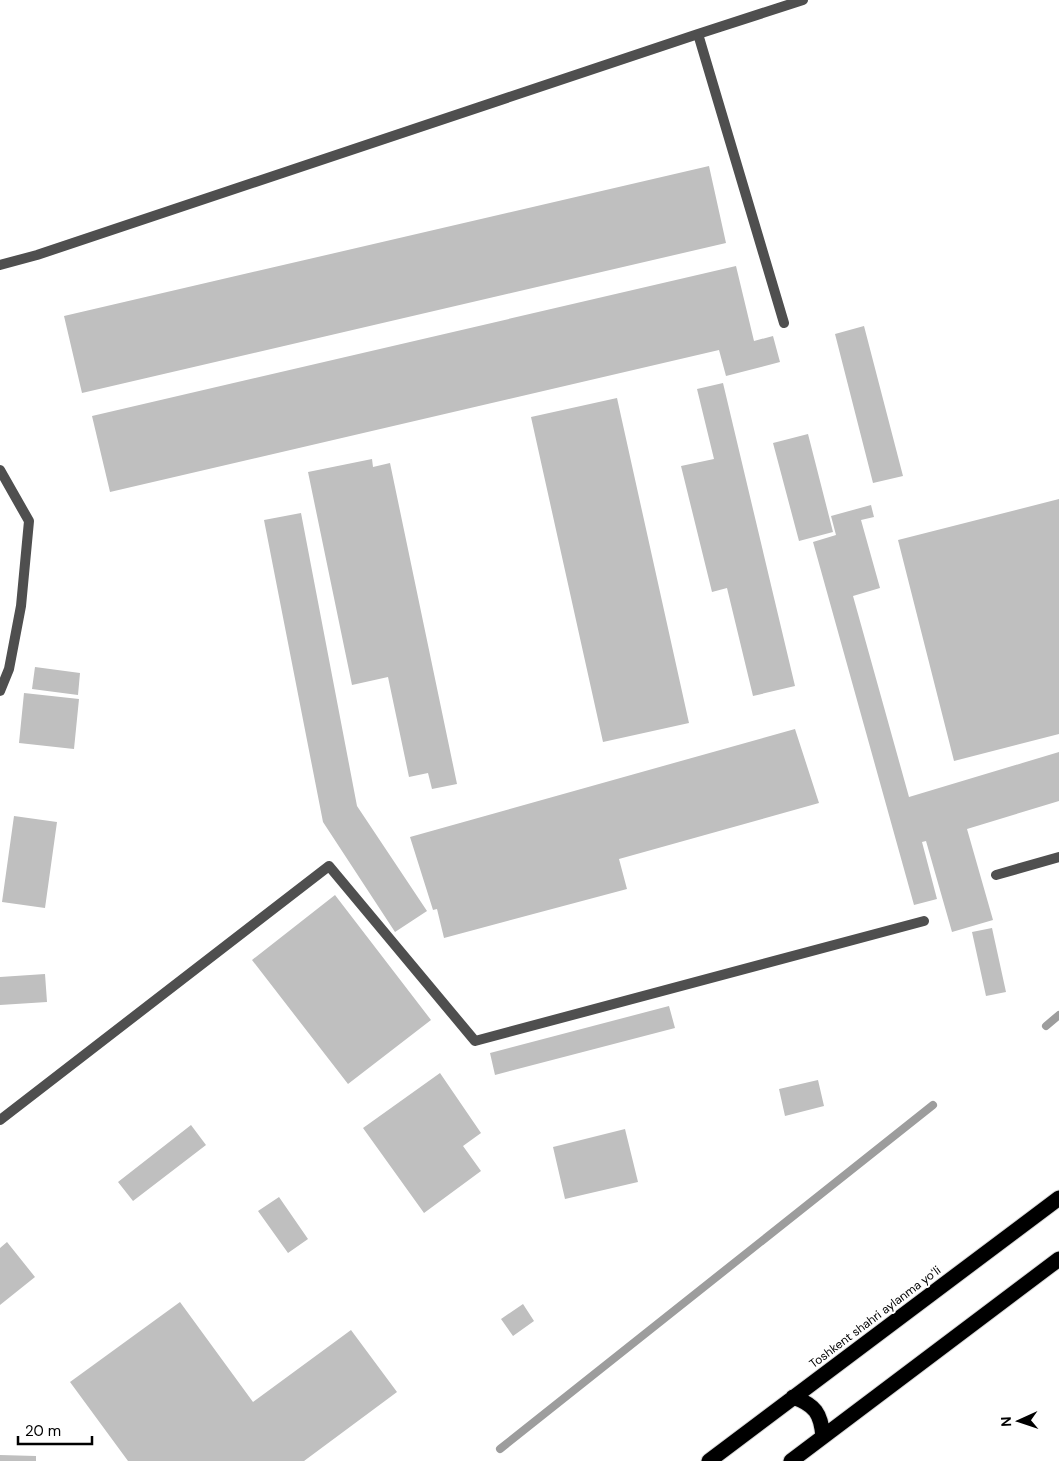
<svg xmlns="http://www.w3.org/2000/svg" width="1059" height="1461" font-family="'DM Sans',sans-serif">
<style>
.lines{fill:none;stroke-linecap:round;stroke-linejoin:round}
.stream{stroke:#9d9d9d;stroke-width:8}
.building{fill:#bfbfbf}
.highway-casing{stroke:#dbdbdb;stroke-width:17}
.lane{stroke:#4f4f4f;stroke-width:10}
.highway{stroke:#000;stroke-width:15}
.labels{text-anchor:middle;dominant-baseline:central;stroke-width:4;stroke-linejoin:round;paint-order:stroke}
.street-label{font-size:12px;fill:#000;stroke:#fff}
</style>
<rect width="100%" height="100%" fill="#fff"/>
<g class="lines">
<path class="stream" d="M 1046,1026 L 1059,1015
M 500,1449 L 933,1105"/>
</g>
<path class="building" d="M 709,166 L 726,243 L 82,393 L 64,316 Z
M 736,266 L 754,341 L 773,336 L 780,362 L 726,376 L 719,350 L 110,492 L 92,416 Z
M 864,326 L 903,476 L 873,483 L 835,334 Z
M 723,383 L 795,686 L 753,696 L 727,588 L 712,592 L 681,466 L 714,459 L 697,389 Z
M 617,398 L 689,723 L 603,742 L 531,417 Z
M 808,434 L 833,532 L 799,541 L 773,443 Z
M 372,459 L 373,467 L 390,463 L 457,784 L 432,789 L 428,773 L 409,777 L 388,677 L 352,685 L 308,472 Z
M 1059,499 L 1059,734 L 954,761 L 898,540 Z
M 871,505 L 874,517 L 861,520 L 880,588 L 853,596 L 909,797 L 1059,752 L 1059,801 L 967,829 L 993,920 L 952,932 L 926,841 L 922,842 L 937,899 L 914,905 L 813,542 L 836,535 L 831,516 Z
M 301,513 L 357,806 L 427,911 L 395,932 L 323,822 L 264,520 Z
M 35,667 L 80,673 L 78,695 L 32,689 Z
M 24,693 L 79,699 L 74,749 L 19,743 Z
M 795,729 L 819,803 L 619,859 L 627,889 L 444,938 L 437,909 L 433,910 L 410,837 Z
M 14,816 L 57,822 L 45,908 L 2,902 Z
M 335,895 L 431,1020 L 348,1084 L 252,960 Z
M 992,928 L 1006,992 L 986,996 L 972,932 Z
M 45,974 L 47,1002 L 0,1005 L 0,977 Z
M 669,1006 L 675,1028 L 495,1075 L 490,1053 Z
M 440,1073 L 481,1133 L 463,1146 L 481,1171 L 424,1213 L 363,1128 Z
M 818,1080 L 824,1106 L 785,1116 L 779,1089 Z
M 191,1125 L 206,1145 L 133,1201 L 118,1182 Z
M 625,1129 L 638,1182 L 565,1199 L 553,1147 Z
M 279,1197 L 308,1239 L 288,1253 L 258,1211 Z
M 7,1242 L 35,1277 L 0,1305 L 0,1248 Z
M 180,1302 L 253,1402 L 351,1330 L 397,1392 L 304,1461 L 128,1461 L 70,1382 Z
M 523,1304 L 534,1321 L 513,1336 L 501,1319 Z
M 0,1455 L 36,1456 L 36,1461 L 0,1461 Z"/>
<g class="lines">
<g class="highway-casing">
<path id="highway" d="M 793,1397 C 815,1405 821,1413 823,1437
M 709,1461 L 1059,1198
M 791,1461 L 1059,1259"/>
</g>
<path class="lane" d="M 698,34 L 803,0
M 0,265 L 37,255 L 698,34 L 784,323
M 0,470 L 29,521 L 21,606 L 9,669 L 0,691
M 996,875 L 1059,857
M 0,1120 L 329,866 L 475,1041 L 924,921"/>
<use href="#highway" class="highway"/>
</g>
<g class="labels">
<g class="street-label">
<text transform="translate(875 1317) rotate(-37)">Toshkent shahri aylanma yoʻli</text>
</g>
</g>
<g transform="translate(1019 1421) rotate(267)" stroke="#ffffff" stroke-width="4" paint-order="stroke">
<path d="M0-4L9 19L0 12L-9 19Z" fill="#000000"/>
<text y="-8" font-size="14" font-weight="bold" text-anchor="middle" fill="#000000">N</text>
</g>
<path d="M18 1436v8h74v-8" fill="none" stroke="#000000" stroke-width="2.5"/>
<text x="25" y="1436" font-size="15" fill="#000000" stroke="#ffffff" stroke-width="4" paint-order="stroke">20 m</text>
</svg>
